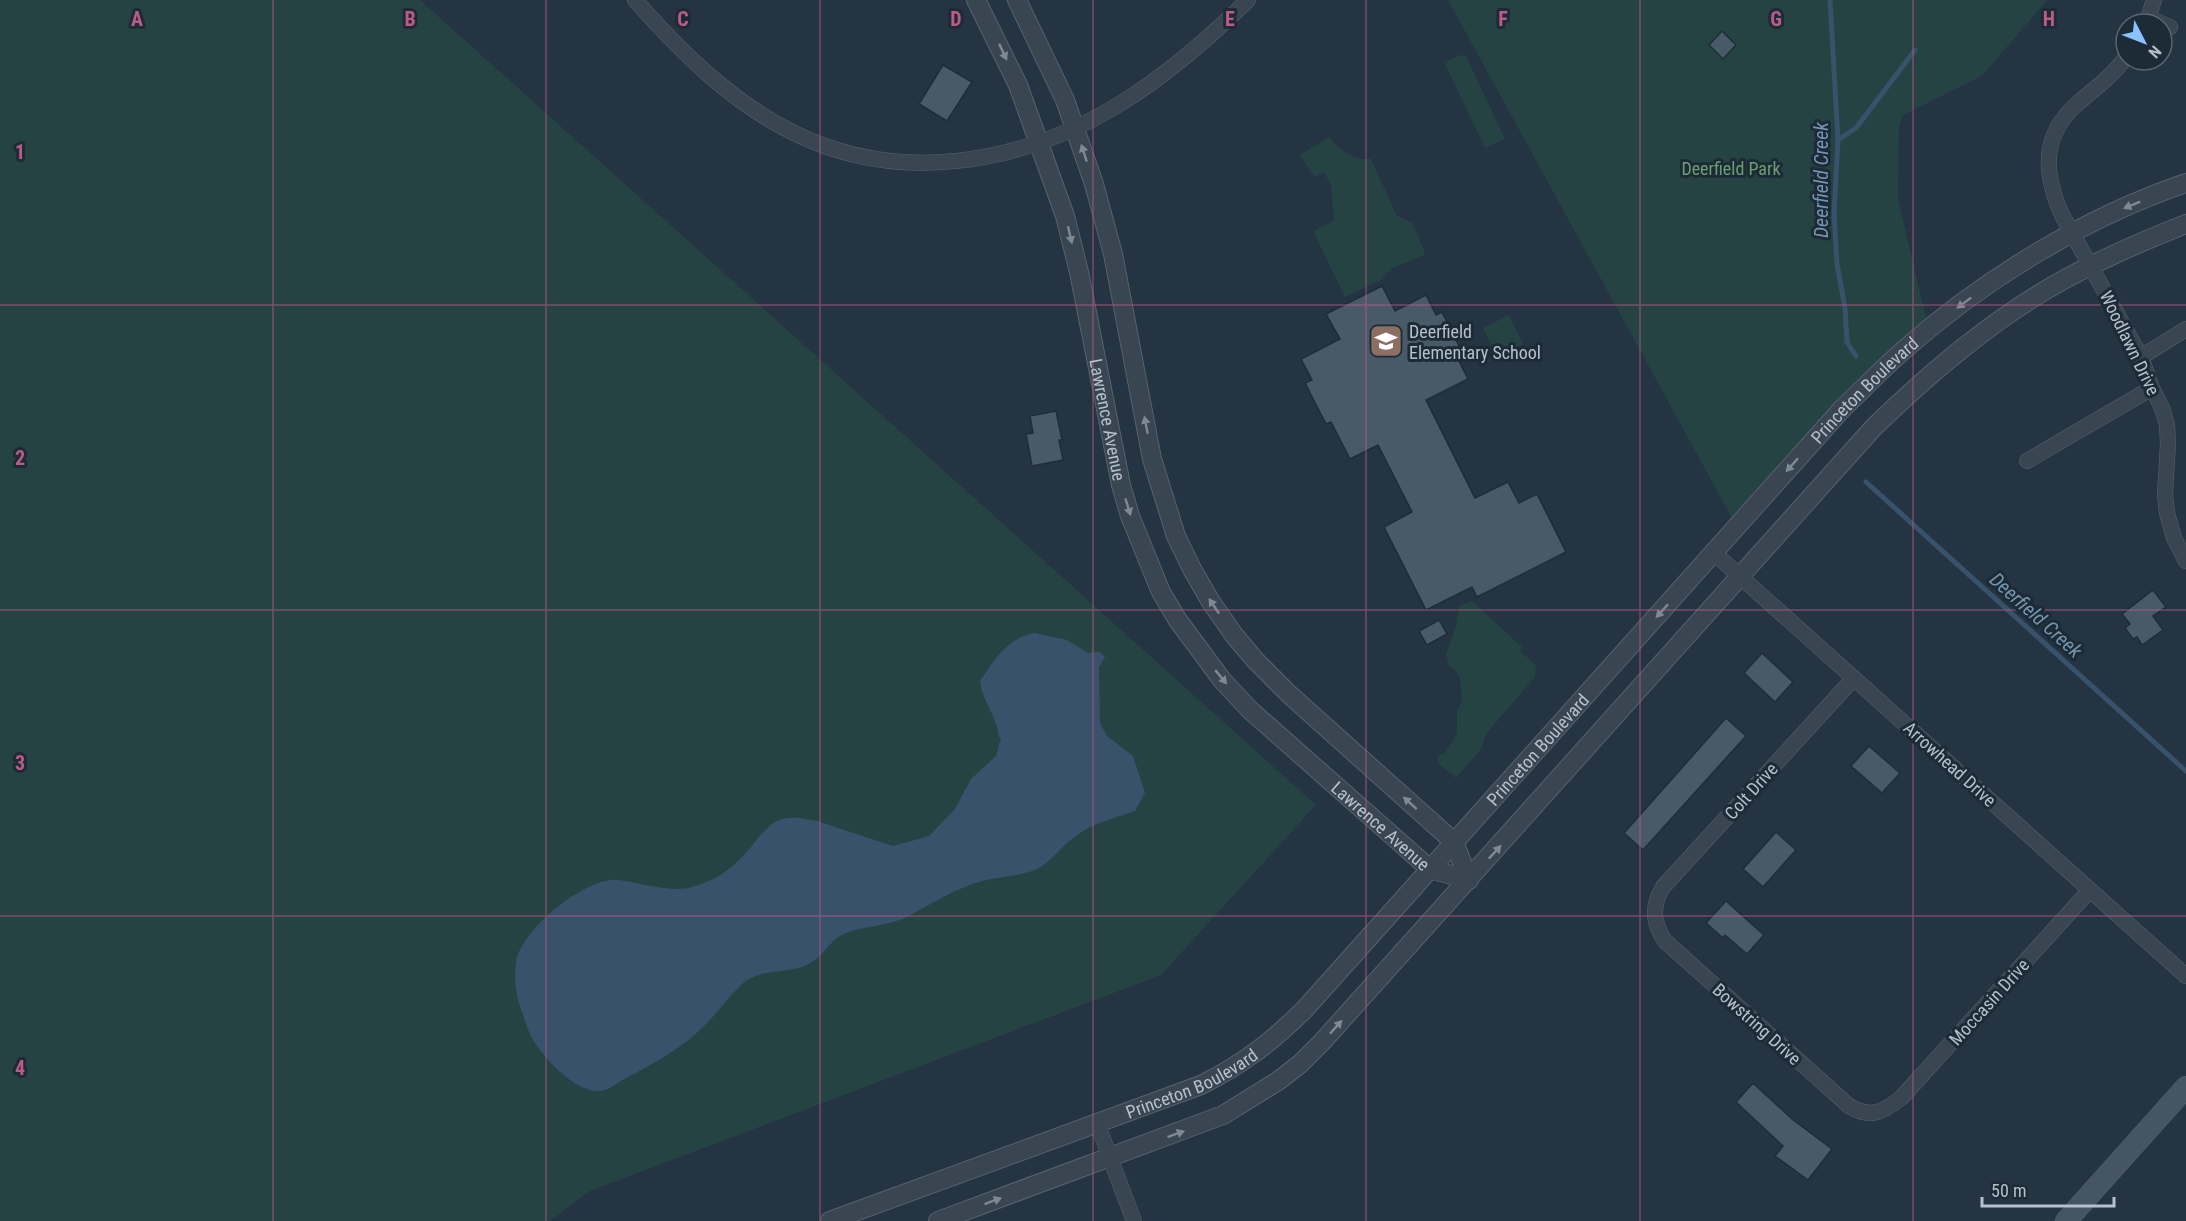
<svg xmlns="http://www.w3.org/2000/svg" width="2186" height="1221" font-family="'Roboto Condensed',sans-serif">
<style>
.green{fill:#264343}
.water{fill:#37526a}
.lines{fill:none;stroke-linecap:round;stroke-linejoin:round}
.stream{stroke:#37526a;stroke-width:5}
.building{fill:#485a68;stroke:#1f2d38;stroke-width:1.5}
.minor-casing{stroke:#56636f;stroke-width:16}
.tertiary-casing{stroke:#56636f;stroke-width:20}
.secondary-casing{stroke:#56636f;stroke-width:22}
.minor{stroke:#394651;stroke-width:15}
.tertiary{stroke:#394651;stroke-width:18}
.secondary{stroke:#465564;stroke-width:21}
.oneway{fill:#7d8995}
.grid{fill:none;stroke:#bd5b88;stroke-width:1.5;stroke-opacity:0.55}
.labels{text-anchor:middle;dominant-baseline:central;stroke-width:6;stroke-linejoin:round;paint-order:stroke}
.park-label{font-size:18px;fill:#6b9e71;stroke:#1d2b36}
.poi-label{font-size:18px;fill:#b5c0cc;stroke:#1d2b36;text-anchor:start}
.street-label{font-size:18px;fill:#b5c0cc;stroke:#1d2b36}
.water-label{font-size:20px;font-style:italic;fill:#7495b0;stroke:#1d2b36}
.grid-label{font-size:20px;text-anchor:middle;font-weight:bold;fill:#bd5b88;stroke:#1d2b36;stroke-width:6;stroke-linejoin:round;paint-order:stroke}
</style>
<rect width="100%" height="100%" fill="#243442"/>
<path class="green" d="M 0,0 L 420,0 L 1316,805 L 1161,975 L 590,1191 L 550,1221 L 0,1221 Z
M 1448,0 L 2047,0 L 1982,76 L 1903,115 L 1899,126 L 1898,199 L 1926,318 C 1855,381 1795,448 1732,518 Z
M 1460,55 L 1466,56 L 1505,139 L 1485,148 L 1444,62 Z
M 1329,137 C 1342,152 1351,160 1371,159 L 1397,216 L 1412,222 L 1424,250 L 1424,255 L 1392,268 L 1379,281 L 1345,297 L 1313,231 L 1334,220 L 1331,185 L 1324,172 L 1314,177 L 1300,155 Z
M 1509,315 L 1523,344 L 1497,357 L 1483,328 Z
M 1472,601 L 1522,647 L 1520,651 L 1536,665 L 1535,677 L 1486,734 L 1481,749 L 1456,778 L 1438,763 L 1437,759 L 1440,754 L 1444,754 L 1457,734 L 1457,711 L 1462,701 L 1460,680 L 1457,672 L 1449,666 L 1446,654 L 1456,627 L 1459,606 Z"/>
<path class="water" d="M 1035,633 L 1067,640 L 1088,653 L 1100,652 L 1105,657 L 1099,667 L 1100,723 L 1107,736 L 1133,756 L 1145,793 L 1135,811 C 1112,819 1091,823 1072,839 C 1060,848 1051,862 1037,869 C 1017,878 991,876 970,885 C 948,893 929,905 909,916 C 887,928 855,925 837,938 C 828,945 822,956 812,962 C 791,976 762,966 742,984 C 728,997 717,1014 703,1027 C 681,1049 653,1064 626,1078 C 618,1082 610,1090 601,1091 C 576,1094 541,1056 531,1036 C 527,1028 524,1018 521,1009 C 516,996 514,977 516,963 C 520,931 580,882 612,880 C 619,879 628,882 635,883 C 652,886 675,892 692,887 C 711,882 728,872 741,858 C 753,847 762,829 777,821 C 788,815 806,819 817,821 L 893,846 L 929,836 L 955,809 L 971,779 L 996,756 L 1001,738 L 999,737 C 997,716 982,701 980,681 C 994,660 1008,637 1035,633 Z"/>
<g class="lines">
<path class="stream" d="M 1830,0 L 1838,140 L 1834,214 L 1837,264 L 1845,308 L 1847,342 L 1856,356
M 1838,140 L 1856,128 L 1915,50
M 1866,482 L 2186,771"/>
</g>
<path class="building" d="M 1722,31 L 1736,45 L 1723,59 L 1709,45 Z
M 943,65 L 972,82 L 947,121 L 919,104 Z
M 1382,286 L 1395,311 L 1426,295 L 1436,315 L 1442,312 L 1464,356 L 1458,359 L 1468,379 L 1426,400 L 1475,498 L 1508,482 L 1519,503 L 1537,494 L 1566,552 L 1477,597 L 1472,587 L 1426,610 L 1384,527 L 1412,512 L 1378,445 L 1350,459 L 1331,422 L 1326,424 L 1305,383 L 1312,380 L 1301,359 L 1340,339 L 1326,314 Z
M 1056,411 L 1062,440 L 1059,440 L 1063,460 L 1032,466 L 1026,434 L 1033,433 L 1030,416 Z
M 2153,590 L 2166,607 L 2153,616 L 2163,630 L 2142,645 L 2137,637 L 2133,639 L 2125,628 L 2130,624 L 2122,614 Z
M 1439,620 L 1447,634 L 1427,645 L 1419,631 Z
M 1762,653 L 1793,682 L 1775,702 L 1744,673 Z
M 1726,718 L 1746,736 L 1643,850 L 1624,833 Z
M 1869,746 L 1900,773 L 1882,793 L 1851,766 Z
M 1776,832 L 1796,850 L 1763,887 L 1743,869 Z
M 1726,901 L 1764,935 L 1747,954 L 1725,935 L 1723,938 L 1706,923 Z
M 1753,1083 L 1792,1119 L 1832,1149 L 1808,1180 L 1775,1156 L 1783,1146 L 1736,1102 Z"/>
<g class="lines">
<g class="minor-casing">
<path id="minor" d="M 635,0 C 681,52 731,102 794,133 C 899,185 1021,164 1118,105 C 1166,76 1208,39 1248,0
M 2149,18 L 2170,27
M 2146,24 L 2154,0
M 2126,57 C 2113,75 2096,88 2079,102 C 2041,135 2043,172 2062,215 L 2141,357 L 2152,388 L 2162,408 L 2167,425 L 2168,443 L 2165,495 L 2167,513 L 2174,538 L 2186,561
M 2141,357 L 2186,329
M 2027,461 L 2152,388
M 1714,553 L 2186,976
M 1854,678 L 1663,887 C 1651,907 1653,923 1665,941 L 1849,1106 C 1871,1119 1883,1112 1901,1098 L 2090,890
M 1097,1123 L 1134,1221"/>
</g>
<g class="tertiary-casing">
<g id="tertiary">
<path id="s1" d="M 976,0 L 1018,85 L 1065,216 L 1079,272 L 1121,485 L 1130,516 L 1161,592 L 1177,619 L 1222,680 L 1250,710 L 1430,869 L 1469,880"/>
<path d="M 1017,0 L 1065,100 L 1094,184 L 1113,254 L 1152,459 L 1176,536 L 1192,569 L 1211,602 L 1234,635 L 1255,660 L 1290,695 L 1454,842 L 1469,880"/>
<path id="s2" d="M 830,1221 L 1201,1085 C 1243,1064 1270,1043 1304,1010 L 1842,409 C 1863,389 1883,368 1905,349 C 1984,279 2086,217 2186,183"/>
<path d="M 938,1221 L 1223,1115 L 1278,1081 L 1300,1064 L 1322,1042 L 1874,427 C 1932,371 1994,318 2065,279 C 2104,258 2145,240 2186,224"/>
</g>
</g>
<g class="secondary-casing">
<path id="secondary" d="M 2066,1221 L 2186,1087"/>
</g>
<use href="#minor" class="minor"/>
<use href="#tertiary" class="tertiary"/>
<use href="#secondary" class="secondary"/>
</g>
<defs><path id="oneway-solid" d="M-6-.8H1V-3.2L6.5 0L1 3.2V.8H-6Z" transform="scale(1.5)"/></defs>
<g class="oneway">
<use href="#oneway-solid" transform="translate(1003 52) rotate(65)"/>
<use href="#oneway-solid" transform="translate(1084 153) rotate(-108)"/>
<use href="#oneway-solid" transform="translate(2132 205) rotate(158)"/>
<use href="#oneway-solid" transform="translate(1070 235) rotate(77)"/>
<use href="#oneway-solid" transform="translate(1964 303) rotate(143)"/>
<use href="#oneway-solid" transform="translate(1146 425) rotate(-101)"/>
<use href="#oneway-solid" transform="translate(1792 465) rotate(132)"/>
<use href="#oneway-solid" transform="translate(1128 507) rotate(73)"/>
<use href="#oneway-solid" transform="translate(1214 606) rotate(-124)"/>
<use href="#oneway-solid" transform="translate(1662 611) rotate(132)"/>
<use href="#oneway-solid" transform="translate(1221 677) rotate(50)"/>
<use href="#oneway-solid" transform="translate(1410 803) rotate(-138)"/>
<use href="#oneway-solid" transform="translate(1495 852) rotate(-47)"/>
<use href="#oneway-solid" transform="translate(1336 1027) rotate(-48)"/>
<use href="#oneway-solid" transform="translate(1176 1134) rotate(-20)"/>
<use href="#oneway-solid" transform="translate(993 1201) rotate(-20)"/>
</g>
<path class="grid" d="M 273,0 L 273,1221M 546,0 L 546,1221M 820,0 L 820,1221M 1093,0 L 1093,1221M 1366,0 L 1366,1221M 1640,0 L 1640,1221M 1913,0 L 1913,1221M 0,305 L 2186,305M 0,610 L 2186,610M 0,916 L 2186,916"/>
<defs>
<g id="school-square" transform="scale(1.725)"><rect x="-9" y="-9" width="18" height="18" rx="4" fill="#8d6e63" stroke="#1d2b36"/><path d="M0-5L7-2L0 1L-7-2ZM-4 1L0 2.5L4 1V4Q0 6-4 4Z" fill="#fff"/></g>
</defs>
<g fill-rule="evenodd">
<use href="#school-square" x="1386" y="341"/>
</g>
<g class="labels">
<g class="park-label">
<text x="1731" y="168">Deerfield Park</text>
</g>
<g class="poi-label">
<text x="1409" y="331">Deerfield<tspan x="1409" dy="21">Elementary School</tspan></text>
</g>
<g class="street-label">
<text transform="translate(2130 343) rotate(64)">Woodlawn Drive</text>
<text stroke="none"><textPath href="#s2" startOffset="1359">Princeton Boulevard</textPath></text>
<text stroke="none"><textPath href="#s1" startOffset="442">Lawrence Avenue</textPath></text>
<text stroke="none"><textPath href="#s2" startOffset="873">Princeton Boulevard</textPath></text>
<text transform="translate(1950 764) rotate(42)">Arrowhead Drive</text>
<text transform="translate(1751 791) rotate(-48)">Colt Drive</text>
<text stroke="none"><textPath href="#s1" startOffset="946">Lawrence Avenue</textPath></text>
<text transform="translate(1989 1002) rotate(-48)">Moccasin Drive</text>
<text transform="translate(1757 1024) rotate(42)">Bowstring Drive</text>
<text stroke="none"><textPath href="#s2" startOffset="387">Princeton Boulevard</textPath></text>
</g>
<g class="water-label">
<text transform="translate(1821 180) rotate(-90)">Deerfield Creek</text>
<text transform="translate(2036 615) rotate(42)">Deerfield Creek</text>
</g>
</g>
<g class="grid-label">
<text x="137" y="26">A</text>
<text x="410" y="26">B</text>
<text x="683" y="26">C</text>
<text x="956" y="26">D</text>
<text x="1230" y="26">E</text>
<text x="1503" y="26">F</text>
<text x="1776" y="26">G</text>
<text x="2049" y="26">H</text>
<text x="20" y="159">1</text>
<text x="20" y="465">2</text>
<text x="20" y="770">3</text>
<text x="20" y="1075">4</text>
</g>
<g transform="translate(2144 42) rotate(132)"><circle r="28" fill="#1d2b36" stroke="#5a6772" stroke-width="1.5"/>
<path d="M0-4.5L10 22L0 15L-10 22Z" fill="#89c3fd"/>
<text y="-9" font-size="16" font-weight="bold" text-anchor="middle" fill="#b5c0cc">N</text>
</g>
<path d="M1982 1197v9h132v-9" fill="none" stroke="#b5c0cc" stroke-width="3"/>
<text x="1991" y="1197" font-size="18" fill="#b5c0cc" stroke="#1d2b36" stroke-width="4.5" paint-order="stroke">50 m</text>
</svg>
